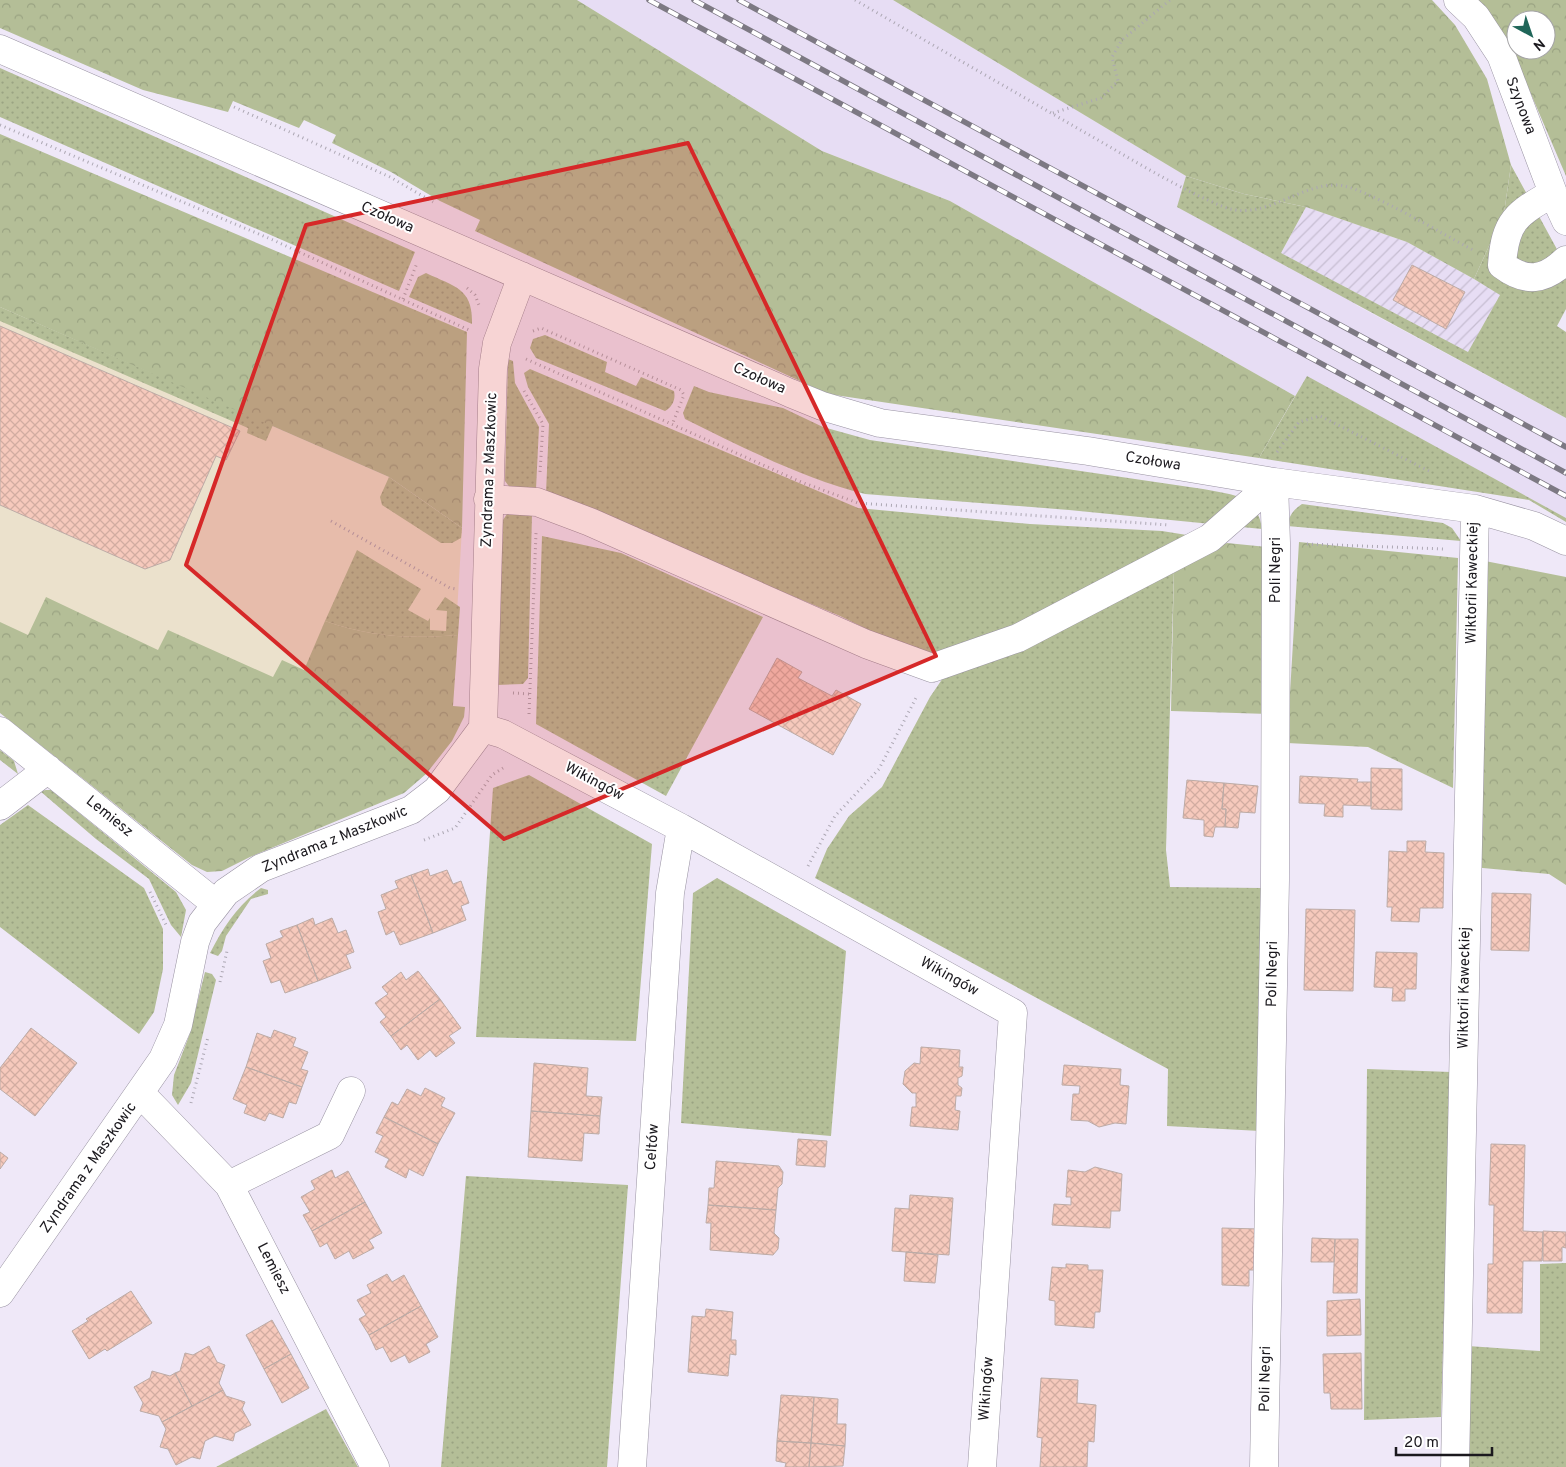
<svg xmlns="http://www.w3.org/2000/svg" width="1566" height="1467" font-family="Overpass,sans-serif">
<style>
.commercial{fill:#ebe1cc}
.industrial{fill:url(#industrial-furrows)}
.built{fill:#e7ddf4}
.grass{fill:url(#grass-dots)}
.forest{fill:url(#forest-crowns);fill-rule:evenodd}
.building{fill:url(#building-cross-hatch);stroke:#bcaba6}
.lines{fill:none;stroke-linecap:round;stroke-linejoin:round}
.minor-casing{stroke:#9993a2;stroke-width:29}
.path{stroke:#aca7b3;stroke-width:3;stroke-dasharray:1 4;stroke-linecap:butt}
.minor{stroke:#fff;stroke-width:28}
.rail-casing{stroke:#7d7983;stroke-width:5.5}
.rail{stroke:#fff;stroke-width:4;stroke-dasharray:11;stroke-linecap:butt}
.marked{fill:#d62828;fill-opacity:0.2;stroke:#d62828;stroke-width:4;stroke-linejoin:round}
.labels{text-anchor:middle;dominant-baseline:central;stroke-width:4;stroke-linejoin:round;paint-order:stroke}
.street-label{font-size:15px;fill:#1b191e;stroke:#fff}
</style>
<defs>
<pattern id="industrial-furrows" width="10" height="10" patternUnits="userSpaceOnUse" patternTransform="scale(1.25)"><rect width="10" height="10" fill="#e7ddf4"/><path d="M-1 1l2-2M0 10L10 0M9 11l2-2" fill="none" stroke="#c6bdd1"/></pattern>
<pattern id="grass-dots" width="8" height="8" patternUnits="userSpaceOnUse" patternTransform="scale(1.25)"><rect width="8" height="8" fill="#b4be97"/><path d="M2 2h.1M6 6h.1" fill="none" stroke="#9aa382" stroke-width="1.8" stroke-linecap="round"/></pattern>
<pattern id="forest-crowns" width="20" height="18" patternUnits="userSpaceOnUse" patternTransform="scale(1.25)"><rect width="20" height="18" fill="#b4be97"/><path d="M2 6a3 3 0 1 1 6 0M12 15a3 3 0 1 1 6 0" fill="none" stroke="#9aa382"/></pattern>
<pattern id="building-cross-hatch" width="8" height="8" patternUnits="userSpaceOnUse" patternTransform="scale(1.25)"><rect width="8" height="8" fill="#f6c9bc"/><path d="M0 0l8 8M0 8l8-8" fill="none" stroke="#d2aca1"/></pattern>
</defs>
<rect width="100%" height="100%" fill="#efe8f8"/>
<path class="commercial" d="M 0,307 L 389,477 L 462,528 L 451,715 L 0,703 Z"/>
<path class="industrial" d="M 1306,207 L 1407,242 L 1501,294 L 1468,353 L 1281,253 Z"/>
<path class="built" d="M 577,0 L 893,0 L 1186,176 L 1244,194 L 1281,253 L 1361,296 L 1356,305 L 1566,418 L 1566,518 L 1307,377 L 1295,396 L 950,201 L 822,151 Z"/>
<path class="grass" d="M 0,68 L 415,252 L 399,291 L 0,117 Z
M 1511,165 L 1559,253 L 1566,258 L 1566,309 L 1557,326 L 1566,332 L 1566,418 L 1177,207 L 1186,176 L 1244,194 L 1306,207 L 1281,253 L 1468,352 L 1500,295 L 1474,279 L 1504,213 Z
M 426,273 C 455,287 473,288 472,324 L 409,297 L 418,277 Z
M 0,307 L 273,425 L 266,441 L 247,433 L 248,428 L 0,321 Z
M 545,335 L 607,362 L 605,372 L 636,386 L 641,377 L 674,391 C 676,400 672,407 665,411 L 536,358 L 530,348 L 533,339 Z
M 508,359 L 513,361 L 515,383 L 539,427 L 536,489 L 511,489 L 505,481 Z
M 530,369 L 858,508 L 1030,524 L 1162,531 L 1193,536 L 1032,620 L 960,650 L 918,654 L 840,616 L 546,493 L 549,424 L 528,387 L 524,373 Z
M 1307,376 L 1566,518 L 1566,522 L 1529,500 L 1259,458 Z
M 694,386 L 709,392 L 783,408 L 823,427 L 870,440 L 1203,489 C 1232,495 1257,494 1262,529 L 1069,510 L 865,494 C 802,478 744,448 685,419 L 683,413 Z
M 389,477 L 462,528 L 461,538 L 452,543 L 441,543 L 382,505 L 380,497 Z
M 1302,504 L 1443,523 L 1452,528 L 1461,541 L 1287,526 C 1289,516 1293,510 1302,504 Z
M 507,514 L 532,514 L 528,678 L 523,684 L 497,685 L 503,520 Z
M 542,536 L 621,553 L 763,617 L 666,796 L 536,724 Z
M 357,550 L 421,589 L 408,610 L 428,621 L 430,618 L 430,630 L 446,631 L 447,611 L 436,610 L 445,597 L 460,607 L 458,635 C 411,639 370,637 325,621 Z
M 1174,567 L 1166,850 L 1170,887 L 1262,888 L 1260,1131 L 1167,1126 L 1168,1069 L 815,878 L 827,849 L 849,816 L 882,787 L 930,697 L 945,675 Z
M 0,750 L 14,761 L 18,774 L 0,760 Z
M 529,775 L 652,844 L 636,1041 L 476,1037 L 493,788 Z
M 46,790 L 51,790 L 176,892 L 186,910 L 181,937 L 171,925 L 149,879 L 96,839 L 40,791 Z
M 28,805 L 144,888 L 163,929 L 163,969 L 154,1012 L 139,1034 L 0,927 L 0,825 Z
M 717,878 L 846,951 L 831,1136 L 681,1123 L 693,893 Z
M 261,888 L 268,890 L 268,894 L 251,899 L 226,936 L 222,951 L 218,956 L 210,953 C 224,926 237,906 261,888 Z
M 205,972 L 212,974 L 216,980 L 191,1083 L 178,1105 L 172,1095 L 174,1075 L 189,1036 Z
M 1367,1069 L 1451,1072 L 1441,1417 L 1364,1420 Z
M 466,1176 L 628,1185 L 607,1467 L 441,1467 Z
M 1566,1263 L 1566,1467 L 1464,1467 L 1468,1346 L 1540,1351 L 1540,1264 Z
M 326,1409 L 358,1467 L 216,1467 Z"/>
<path class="forest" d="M 0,0 L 577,0 L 822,151 L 950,201 L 1295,396 L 1259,458 L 828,394 L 475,231 L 480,220 L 440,201 L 391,172 L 332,143 L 336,135 L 304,120 L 299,128 L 233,101 L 228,112 L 143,90 L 0,28 Z
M 893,0 L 1432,0 L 1455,25 L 1487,79 L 1511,165 L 1504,213 L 1474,279 L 1407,242 L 1306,207 L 1244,194 L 1186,176 Z
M 1475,0 L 1566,0 L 1566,176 L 1510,45 ZM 1516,20 L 1546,20 L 1546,50 L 1516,50 Z
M 0,134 L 467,332 L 462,528 L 389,477 L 0,307 Z
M 1299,542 L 1458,558 L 1453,788 L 1368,747 L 1287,743 Z
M 1227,543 L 1267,547 L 1269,714 L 1171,711 L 1174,567 Z
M 1485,561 L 1566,577 L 1566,885 L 1549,874 L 1472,867 Z
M 46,597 L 158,650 L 168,630 L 273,677 L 282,660 L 304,670 L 325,621 C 370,637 411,639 458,635 L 453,706 L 465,707 L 464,717 L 452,741 L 426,774 L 404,793 L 250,857 L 222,871 L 207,872 L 192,865 L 0,713 L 0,622 L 28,635 Z"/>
<path class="building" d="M 1412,265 L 1465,292 L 1446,329 L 1393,300 Z
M 0,326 L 240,431 L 226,460 L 216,456 L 170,560 L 145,569 L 0,505 Z
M 777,658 L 802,672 L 798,678 L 832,696 L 836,690 L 861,704 L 833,755 L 749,709 Z
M 1371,768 L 1402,769 L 1402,810 L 1371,809 Z
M 1300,776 L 1358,779 L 1357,782 L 1371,782 L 1371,806 L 1343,805 L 1343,817 L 1324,816 L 1325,804 L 1299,803 Z
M 1187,780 L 1224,783 L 1222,809 L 1226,809 L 1225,827 L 1215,827 L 1213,837 L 1204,836 L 1204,820 L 1183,818 Z
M 1224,783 L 1258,786 L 1255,813 L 1240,812 L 1238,828 L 1225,827 L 1226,809 L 1222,809 Z
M 1407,841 L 1426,841 L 1425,852 L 1444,853 L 1443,908 L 1420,908 L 1419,922 L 1391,921 L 1392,907 L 1387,907 L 1389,851 L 1407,852 Z
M 428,869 L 430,876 L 447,870 L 453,884 L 461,881 L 469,903 L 461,906 L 466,920 L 433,933 L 411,875 Z
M 411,875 L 433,933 L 400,945 L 394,931 L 386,935 L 378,912 L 386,909 L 381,895 L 398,888 L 395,881 Z
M 1492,893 L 1531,894 L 1529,951 L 1491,950 Z
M 1306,909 L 1355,910 L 1353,991 L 1304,990 Z
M 313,918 L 315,925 L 332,918 L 338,933 L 346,930 L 354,952 L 346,955 L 351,968 L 318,981 L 297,925 Z
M 297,925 L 318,981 L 285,993 L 280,980 L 271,983 L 263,961 L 271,958 L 266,944 L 283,937 L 280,931 Z
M 1376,952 L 1417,953 L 1416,989 L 1405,989 L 1405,1001 L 1392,1001 L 1393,988 L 1374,987 Z
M 418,971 L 440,999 L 391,1036 L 380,1022 L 386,1017 L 375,1003 L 388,994 L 382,987 L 401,972 L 406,980 Z
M 440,999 L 461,1028 L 449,1036 L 455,1043 L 436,1057 L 430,1050 L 418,1060 L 407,1045 L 401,1050 L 391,1036 Z
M 31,1028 L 77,1063 L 35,1116 L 0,1089 L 0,1068 Z
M 274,1030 L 296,1038 L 293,1046 L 308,1052 L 301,1069 L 308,1071 L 302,1087 L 246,1067 L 257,1033 L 271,1038 Z
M 921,1047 L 960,1050 L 959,1067 L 963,1067 L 962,1076 L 958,1078 L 958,1085 L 962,1088 L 961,1096 L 956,1096 L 955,1110 L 960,1111 L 958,1130 L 910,1126 L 912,1107 L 916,1107 L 916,1093 L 912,1093 L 903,1084 L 905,1071 L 914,1063 L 920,1064 Z
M 534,1063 L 588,1068 L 586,1096 L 602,1097 L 600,1116 L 531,1111 Z
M 1064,1065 L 1121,1069 L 1120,1085 L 1129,1086 L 1126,1124 L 1115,1123 L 1099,1127 L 1088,1121 L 1071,1120 L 1073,1094 L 1079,1094 L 1080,1086 L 1062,1085 Z
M 246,1067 L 302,1087 L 296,1104 L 289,1102 L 283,1118 L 269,1113 L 265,1121 L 244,1113 L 247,1105 L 233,1099 Z
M 425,1088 L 445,1098 L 441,1106 L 455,1113 L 438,1144 L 384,1117 L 392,1102 L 398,1105 L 407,1089 L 421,1096 Z
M 531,1111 L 600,1116 L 599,1134 L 584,1133 L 582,1161 L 528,1157 Z
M 384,1117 L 438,1144 L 423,1176 L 409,1169 L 406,1178 L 385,1167 L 389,1159 L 375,1152 L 383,1136 L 376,1133 Z
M 798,1139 L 827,1141 L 825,1167 L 796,1165 Z
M 1491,1144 L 1525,1145 L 1523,1231 L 1543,1232 L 1542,1261 L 1523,1261 L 1522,1313 L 1487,1313 L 1488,1264 L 1493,1264 L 1494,1205 L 1489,1205 Z
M 0,1152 L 8,1158 L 0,1169 Z
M 716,1161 L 779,1166 L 783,1172 L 782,1184 L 778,1188 L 776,1210 L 708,1205 L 709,1188 L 714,1188 Z
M 1095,1167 L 1122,1174 L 1120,1211 L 1111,1211 L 1110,1228 L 1052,1225 L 1054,1204 L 1071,1205 L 1071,1197 L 1066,1197 L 1068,1170 L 1085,1172 Z
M 332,1170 L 335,1178 L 348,1171 L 365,1202 L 312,1231 L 303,1215 L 310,1212 L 301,1197 L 315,1189 L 311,1181 Z
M 910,1195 L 953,1198 L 949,1255 L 892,1251 L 895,1208 L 909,1209 Z
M 365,1202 L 382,1233 L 369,1240 L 374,1248 L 353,1259 L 349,1251 L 335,1259 L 327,1243 L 320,1247 L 312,1231 Z
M 708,1205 L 776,1210 L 774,1233 L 779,1238 L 778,1249 L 773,1255 L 710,1250 L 711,1223 L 706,1223 Z
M 1222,1228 L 1259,1229 L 1259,1270 L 1249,1270 L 1249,1286 L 1222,1285 Z
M 1543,1231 L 1566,1232 L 1566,1248 L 1562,1247 L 1562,1261 L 1543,1261 Z
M 1312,1238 L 1335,1239 L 1334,1262 L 1311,1262 Z
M 1335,1239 L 1358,1239 L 1357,1293 L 1333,1293 Z
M 906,1252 L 938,1255 L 935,1283 L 904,1281 Z
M 1066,1264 L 1088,1265 L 1088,1270 L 1103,1270 L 1100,1312 L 1095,1312 L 1094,1328 L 1055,1325 L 1055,1301 L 1049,1300 L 1052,1267 L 1066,1268 Z
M 387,1274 L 392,1282 L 404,1275 L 421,1306 L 369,1335 L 359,1319 L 366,1315 L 357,1300 L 371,1293 L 367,1285 Z
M 131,1291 L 152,1323 L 107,1351 L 105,1349 L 89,1359 L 72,1331 L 88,1321 L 86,1319 Z
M 1360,1299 L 1361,1335 L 1327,1336 L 1327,1301 Z
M 421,1306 L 438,1337 L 426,1344 L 430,1352 L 409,1363 L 405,1355 L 391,1362 L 383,1347 L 376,1350 L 369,1335 Z
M 706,1309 L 733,1312 L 731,1340 L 736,1340 L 736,1355 L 730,1354 L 728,1376 L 688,1372 L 692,1316 L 705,1317 Z
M 272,1320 L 291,1354 L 264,1369 L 246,1335 Z
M 209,1346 L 217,1362 L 225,1365 L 219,1383 L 223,1390 L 192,1406 L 175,1373 L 180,1371 L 185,1353 L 193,1355 Z
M 1361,1353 L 1362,1409 L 1331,1409 L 1330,1393 L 1324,1393 L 1323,1354 Z
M 291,1354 L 309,1388 L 282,1403 L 264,1369 Z
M 152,1371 L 170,1376 L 175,1373 L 192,1406 L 162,1422 L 159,1416 L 140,1411 L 143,1403 L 134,1387 L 150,1378 Z
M 1041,1378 L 1078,1380 L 1077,1403 L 1096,1405 L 1094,1442 L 1088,1441 L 1087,1467 L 1040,1467 L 1042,1438 L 1037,1437 Z
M 223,1390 L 226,1396 L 245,1402 L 242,1409 L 251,1425 L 235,1433 L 233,1441 L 215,1436 L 205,1441 L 200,1459 L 192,1457 L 176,1465 L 168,1449 L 160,1447 L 166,1429 L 162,1422 Z
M 781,1395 L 814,1397 L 811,1443 L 777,1441 Z
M 814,1397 L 838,1399 L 837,1424 L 846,1424 L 845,1446 L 811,1443 Z
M 777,1441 L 811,1443 L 809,1467 L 785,1467 L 786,1463 L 776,1461 Z
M 811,1443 L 845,1446 L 843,1466 L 809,1467 Z"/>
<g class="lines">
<g class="minor-casing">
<path id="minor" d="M 1458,0 L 1476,17 L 1501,55 L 1553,193 L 1566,221
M 0,49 L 790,393 L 822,406 L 880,423 L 1088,451 L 1274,482 L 1475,509 L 1534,526 L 1566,541
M 1553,193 C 1516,214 1505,221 1502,265 C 1526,283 1544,281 1566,260
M 488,499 L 537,502 L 590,522 L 866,644 L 932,668 L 1018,638 L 1210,538 L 1274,482
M 483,728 L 503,734 L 681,828 L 1013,1013 L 982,1467
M 0,731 L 216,904
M 0,806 L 48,769
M 141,1094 L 229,1185 L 375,1467
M 229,1185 L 330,1135 L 351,1091
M 0,1293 L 163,1059 L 178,1025 L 195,942 L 202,923 L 226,892 L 261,868 L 411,810 L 437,790 L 483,728 L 493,369 L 497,343 L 522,276
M 632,1467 L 670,893 L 681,828
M 1264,1467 L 1275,880 L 1276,543 L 1274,482
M 1455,1467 L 1475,509"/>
</g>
<path class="path" d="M 855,0 C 931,44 1008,88 1084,132 C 1130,158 1175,187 1224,207 C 1264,222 1298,184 1337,185 C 1361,185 1446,236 1473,250
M 234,107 L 390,177 L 433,202
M 1053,113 L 1101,98 L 1118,81 L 1112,57 L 1122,40 L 1170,0
M 0,125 L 273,240 L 469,330
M 467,288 L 475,295 L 479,305
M 403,299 L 417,263
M 533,331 L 541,328 L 681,390 L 684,395 L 672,425
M 526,359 L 801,482 L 858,503 L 1169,525
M 524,391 L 543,424 L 540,472
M 1277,452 L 1299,422 L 1320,416 L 1429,471
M 331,521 L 450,588 L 456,589
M 1307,544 L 1445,549
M 513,693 L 530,694
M 529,714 L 536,533
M 424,840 L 455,828 L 492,775 L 503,768
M 808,866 L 835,816 L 879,769 L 917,696
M 150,892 L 167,927
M 220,982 L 227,951
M 191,1103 L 208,1037"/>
<use href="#minor" class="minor"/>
<g class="rail-casing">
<path id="rail" d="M 649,0 L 1566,496
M 694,0 L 1566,473
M 739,0 L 1566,447"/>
</g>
<use href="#rail" class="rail"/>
</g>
<path class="marked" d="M 688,143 L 936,656 L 504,839 L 186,565 L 306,225 Z"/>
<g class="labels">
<g class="street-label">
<text transform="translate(1520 106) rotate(69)">Szynowa</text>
<text transform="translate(387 218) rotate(24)">Czołowa</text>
<text transform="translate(759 379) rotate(24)">Czołowa</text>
<text transform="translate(1153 462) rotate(9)">Czołowa</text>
<text transform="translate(490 470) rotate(-88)">Zyndrama z Maszkowic</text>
<text transform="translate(1276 570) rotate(-90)">Poli Negri</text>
<text transform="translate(1473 583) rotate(-89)">Wiktorii Kaweckiej</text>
<text transform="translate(594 782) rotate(28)">Wikingów</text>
<text transform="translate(109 817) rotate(39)">Lemiesz</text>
<text transform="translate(335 840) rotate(-22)">Zyndrama z Maszkowic</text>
<text transform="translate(1273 974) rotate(-89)">Poli Negri</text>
<text transform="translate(949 977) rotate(29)">Wikingów</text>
<text transform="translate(1465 988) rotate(-89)">Wiktorii Kaweckiej</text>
<text transform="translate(653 1147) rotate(-86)">Celtów</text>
<text transform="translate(89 1168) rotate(-55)">Zyndrama z Maszkowic</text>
<text transform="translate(273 1269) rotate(63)">Lemiesz</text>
<text transform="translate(1266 1379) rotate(-89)">Poli Negri</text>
<text transform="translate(987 1389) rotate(-86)">Wikingów</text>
</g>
</g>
<g transform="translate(1531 35) rotate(140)"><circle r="24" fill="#ffffff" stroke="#a4a3a5"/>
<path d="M0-4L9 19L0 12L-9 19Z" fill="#206659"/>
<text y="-8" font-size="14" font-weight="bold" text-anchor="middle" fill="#1b191e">N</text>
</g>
<path d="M1396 1447v8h96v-8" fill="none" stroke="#1b191e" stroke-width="2.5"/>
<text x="1404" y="1447" font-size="15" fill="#1b191e" stroke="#ffffff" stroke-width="4" paint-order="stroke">20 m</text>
</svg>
